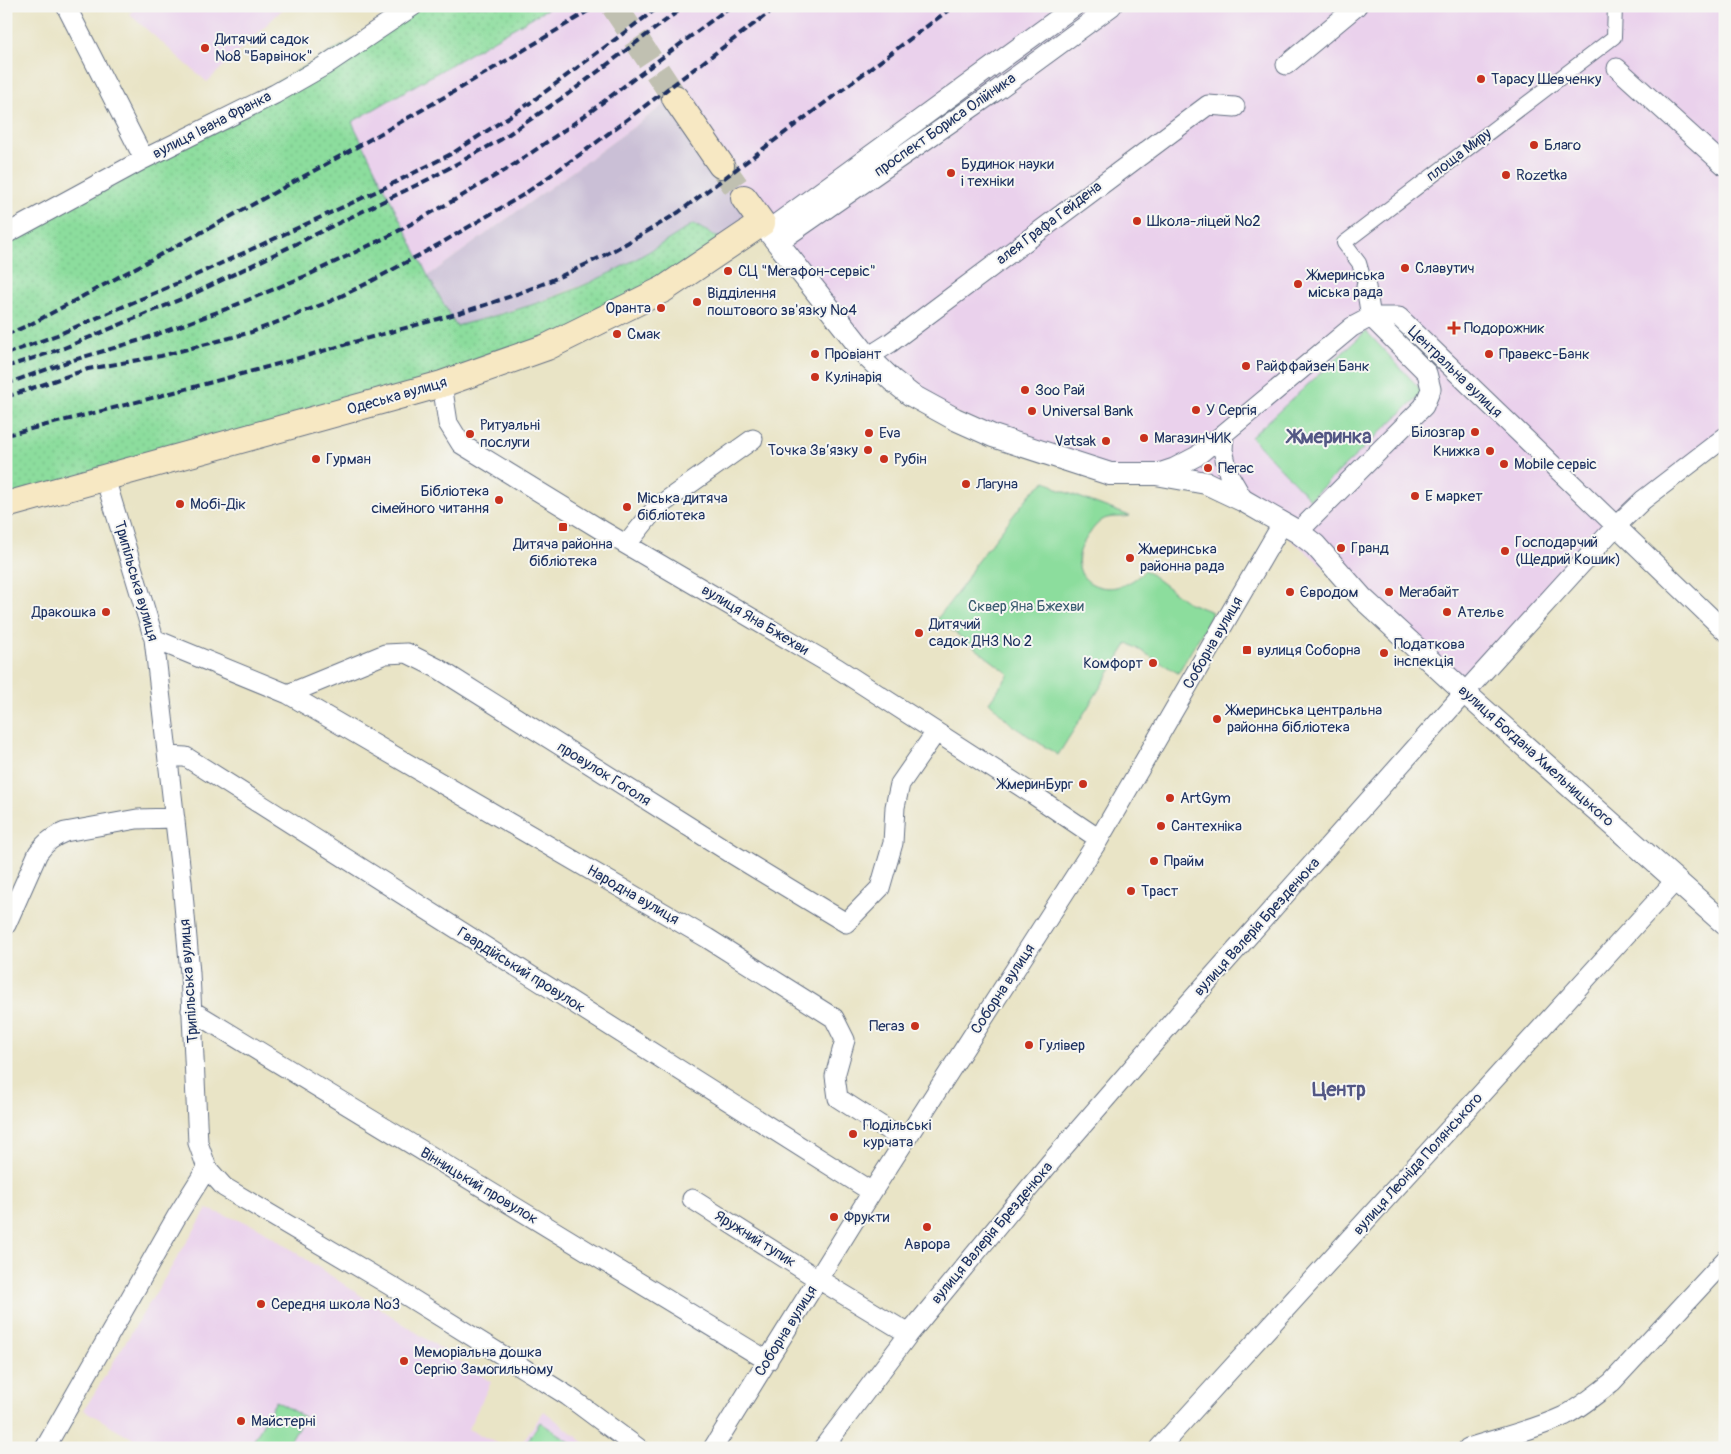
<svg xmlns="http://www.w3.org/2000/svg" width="1731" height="1454" font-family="Pangolin,sans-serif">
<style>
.built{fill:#ead1ec}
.railway{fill:#cabfd6}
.grass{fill:url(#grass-dots);stroke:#54867e}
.park{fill:#8cdd9d;stroke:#54867e}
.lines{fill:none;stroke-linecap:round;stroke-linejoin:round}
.secondary-tunnel{stroke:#c0c0b1;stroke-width:26;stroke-dasharray:26 13;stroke-linecap:butt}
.pedestrian-casing{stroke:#636e82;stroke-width:16}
.minor-casing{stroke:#636e82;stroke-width:21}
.tertiary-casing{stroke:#636e82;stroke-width:24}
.secondary-casing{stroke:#636e82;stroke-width:28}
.pedestrian{stroke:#fff;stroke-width:14}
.minor{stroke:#fff;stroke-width:19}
.tertiary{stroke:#fff;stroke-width:22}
.secondary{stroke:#f7e8c3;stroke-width:26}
.rail{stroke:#1b2f5e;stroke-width:4;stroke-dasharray:8 4;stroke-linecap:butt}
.poi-dot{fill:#c8321e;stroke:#f6f6f2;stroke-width:2}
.labels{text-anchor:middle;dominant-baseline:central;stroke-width:4;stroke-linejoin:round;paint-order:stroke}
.poi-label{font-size:15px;fill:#1b2f5e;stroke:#f6f6f2;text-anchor:start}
.street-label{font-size:15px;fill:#1b2f5e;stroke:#f6f6f2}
.park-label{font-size:15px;fill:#375a6e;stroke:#f6f6f2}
.district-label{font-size:20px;font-weight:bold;fill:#535784;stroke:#f6f6f2}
</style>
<defs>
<pattern id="grass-dots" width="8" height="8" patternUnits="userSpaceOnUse" patternTransform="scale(1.25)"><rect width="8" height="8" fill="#8cdd9d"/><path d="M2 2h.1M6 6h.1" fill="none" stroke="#78be8a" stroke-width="1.8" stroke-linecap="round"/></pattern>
</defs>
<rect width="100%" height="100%" fill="#f6f6f2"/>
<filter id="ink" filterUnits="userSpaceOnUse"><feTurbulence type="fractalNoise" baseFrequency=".02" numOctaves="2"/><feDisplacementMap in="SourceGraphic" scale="10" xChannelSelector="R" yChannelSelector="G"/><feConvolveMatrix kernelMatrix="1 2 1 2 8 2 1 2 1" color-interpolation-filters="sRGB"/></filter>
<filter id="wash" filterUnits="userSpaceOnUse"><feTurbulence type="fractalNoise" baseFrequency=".0096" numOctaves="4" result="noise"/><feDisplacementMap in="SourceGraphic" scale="20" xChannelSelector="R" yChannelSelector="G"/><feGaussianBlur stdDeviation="1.12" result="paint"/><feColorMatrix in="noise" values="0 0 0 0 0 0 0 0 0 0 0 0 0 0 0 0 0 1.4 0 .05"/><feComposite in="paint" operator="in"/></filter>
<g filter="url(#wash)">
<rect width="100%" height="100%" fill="#e9e4c6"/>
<path class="built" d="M 137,6 L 286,6 L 207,82 L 129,14 Z
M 552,6 L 1725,6 L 1725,437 L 1643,500 L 1465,693 L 1362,598 L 1244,501 L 1110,474 L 911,395 L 768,230 L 721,165 L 668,102 L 428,276 L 351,122 Z
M 207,1209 L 256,1226 L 491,1382 L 468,1429 L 503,1446 L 502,1448 L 149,1448 L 84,1410 Z
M 544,1411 L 591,1448 L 518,1448 Z"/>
<path class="railway" d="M 668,102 L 721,165 L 762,223 L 731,244 L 663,244 L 603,277 L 531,305 L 456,326 L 428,276 Z"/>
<path class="grass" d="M 413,6 L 552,6 L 352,122 L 428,276 L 456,326 C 496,316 536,305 573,290 C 616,272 655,249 693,224 L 731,244 L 547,347 L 6,505 L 6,234 Z"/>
<path class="park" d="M 1366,331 L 1423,392 L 1310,499 L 1251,437 Z
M 1046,481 L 1060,490 L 1130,516 C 1123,518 1114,516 1107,518 C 1100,520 1094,527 1090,533 C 1054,580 1111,608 1145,570 L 1187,602 L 1212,612 L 1206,626 L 1178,673 L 1128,643 L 1058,755 L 1013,726 L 989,702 L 1009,674 L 937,619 L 964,584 L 975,564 L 1031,493 Z
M 276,1401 L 304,1417 L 286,1448 L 249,1448 Z
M 540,1422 L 577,1447 L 577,1448 L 523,1448 Z"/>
</g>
<g filter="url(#ink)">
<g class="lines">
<path class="secondary-tunnel" d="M 614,6 L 675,98
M 721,165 L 744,198"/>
<g class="pedestrian-casing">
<path id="pedestrian" d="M 1366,287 L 1359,263 L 1344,243 L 1614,37 L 1615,6"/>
</g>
<g class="minor-casing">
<path id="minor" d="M 66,6 L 144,159
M 1286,65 L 1357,6
M 1617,68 L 1725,166
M 768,230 L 1075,6
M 6,234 L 144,159 L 275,94 L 324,66 L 413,6
M 777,243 L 996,91 L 1112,6
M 868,357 L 890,343 L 1208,105 L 1235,107
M 442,384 L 448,423 L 461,444 L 603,531 L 837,668 L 1034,795 L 1099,839
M 1224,434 L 1223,450 L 1229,475 L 1244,501
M 1156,474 L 1174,468 L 1197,456 L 1352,327 L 1371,317 L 1399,317 L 1725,631
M 105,478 L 154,639 L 182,882 L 190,973 L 198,1143 L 207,1168 L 224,1187 L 391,1286 L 568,1396 L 638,1448
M 1298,532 L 1424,406 L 1431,389 L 1427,373 L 1371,317 L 1366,287
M 627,544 L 656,508 L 753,439
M 154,639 L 288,694 L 707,938 L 834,1018 L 845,1040 L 835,1076 L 838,1098 L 905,1141
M 288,694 L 385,654 L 407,653 L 439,669 L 734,855 L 846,923 L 880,888 L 893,843 L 895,807 L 900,784 L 936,732
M 168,756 L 186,757 L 872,1192
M 6,925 L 38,853 C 46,842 53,837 65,832 L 137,819 L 175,818
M 191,1010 L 768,1361
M 692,1199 L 818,1279 L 909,1334
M 45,1448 L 177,1216 L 207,1168
M 713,1448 L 872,1192 L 1099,839 L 1282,524
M 823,1448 L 909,1334 L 1049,1164 L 1180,1013 L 1458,700 L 1615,527 L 1643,500 L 1725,437
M 1159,1448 L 1676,880
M 1468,1448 C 1499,1438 1534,1430 1564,1416 C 1581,1407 1597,1394 1612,1382 L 1725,1260"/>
</g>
<g class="tertiary-casing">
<path id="tertiary" d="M 762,223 L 868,357 L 892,380 L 911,395 L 955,419 L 993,436 L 1110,474 L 1156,474 L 1206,483 L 1244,501 L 1298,532 L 1315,545 L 1362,598 L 1465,693 L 1725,924"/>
</g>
<g class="secondary-casing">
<path id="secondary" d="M 675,98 L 721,165
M 6,505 L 442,384 L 547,347 L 664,289 L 762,223 L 744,198"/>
</g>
<use href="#pedestrian" class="pedestrian"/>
<use href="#minor" class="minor"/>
<use href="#tertiary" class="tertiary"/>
<use href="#secondary" class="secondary"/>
<path class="rail" d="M 6,335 L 31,324 L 72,302 C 249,207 426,112 596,6
M 6,354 L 57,335 L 185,280 L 384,188 L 453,153 L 530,103 L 660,6
M 6,367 L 64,348 L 191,295 L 429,179 L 500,140 L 568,94 L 685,6
M 6,384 L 70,361 L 144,339 L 226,309 L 308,275 L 389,236 L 460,197 L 515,164 L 583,117 L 731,6
M 6,397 L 88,369 L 161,356 L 252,332 L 331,301 L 370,282 L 443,242 L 523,195 L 589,148 L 778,6
M 6,435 C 123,406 239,376 354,342 C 407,327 462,314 514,295 C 572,274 627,245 679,212 L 954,6"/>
</g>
</g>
<g class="poi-dot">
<circle cx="205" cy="48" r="5"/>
<circle cx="1481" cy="79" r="5"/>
<circle cx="1534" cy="145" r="5"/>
<circle cx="951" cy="173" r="5"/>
<circle cx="1506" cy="175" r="5"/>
<circle cx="1137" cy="221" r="5"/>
<circle cx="1405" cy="268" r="5"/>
<circle cx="728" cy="271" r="5"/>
<circle cx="1298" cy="284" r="5"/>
<circle cx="697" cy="302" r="5"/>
<circle cx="661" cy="308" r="5"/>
<path d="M1451.5 320.5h5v5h5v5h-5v5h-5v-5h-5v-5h5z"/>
<circle cx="617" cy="334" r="5"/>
<circle cx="815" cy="354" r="5"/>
<circle cx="1489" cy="354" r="5"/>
<circle cx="1246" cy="366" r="5"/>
<circle cx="815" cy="377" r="5"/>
<circle cx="1025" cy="390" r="5"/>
<circle cx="1196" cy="410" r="5"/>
<circle cx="1032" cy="411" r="5"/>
<circle cx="1475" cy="432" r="5"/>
<circle cx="869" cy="433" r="5"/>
<circle cx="470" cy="434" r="5"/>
<circle cx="1144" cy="438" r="5"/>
<circle cx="1106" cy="441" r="5"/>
<circle cx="868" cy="450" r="5"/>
<circle cx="1490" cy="451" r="5"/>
<circle cx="316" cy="459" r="5"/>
<circle cx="884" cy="459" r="5"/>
<circle cx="1504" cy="464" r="5"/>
<circle cx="1208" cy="468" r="5"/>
<circle cx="966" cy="484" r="5"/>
<circle cx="1415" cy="496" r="5"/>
<circle cx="499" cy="500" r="5"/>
<circle cx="180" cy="504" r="5"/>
<circle cx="627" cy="507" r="5"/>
<rect x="558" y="522" width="10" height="10" rx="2.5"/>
<circle cx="1341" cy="548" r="5"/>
<circle cx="1505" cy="551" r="5"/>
<circle cx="1130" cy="558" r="5"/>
<circle cx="1290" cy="592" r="5"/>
<circle cx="1389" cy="592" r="5"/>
<circle cx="106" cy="612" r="5"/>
<circle cx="1447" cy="612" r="5"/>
<circle cx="919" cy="633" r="5"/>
<rect x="1242" y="645" width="10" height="10" rx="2.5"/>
<circle cx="1384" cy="653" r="5"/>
<circle cx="1153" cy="663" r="5"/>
<circle cx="1217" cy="719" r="5"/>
<circle cx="1083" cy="784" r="5"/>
<circle cx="1170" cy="798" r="5"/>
<circle cx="1161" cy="826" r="5"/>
<circle cx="1154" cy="861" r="5"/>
<circle cx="1131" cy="891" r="5"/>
<circle cx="915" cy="1026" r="5"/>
<circle cx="1029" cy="1045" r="5"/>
<circle cx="853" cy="1134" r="5"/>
<circle cx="834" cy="1217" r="5"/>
<circle cx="927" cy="1227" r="5"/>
<circle cx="261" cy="1304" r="5"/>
<circle cx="404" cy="1361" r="5"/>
<circle cx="241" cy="1421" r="5"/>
</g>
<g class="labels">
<g class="poi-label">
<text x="215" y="39">Дитячий садок<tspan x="215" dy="17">№8 "Барвінок"</tspan></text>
<text x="1491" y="79">Тарасу Шевченку</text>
<text x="1544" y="145">Благо</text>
<text x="961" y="164">Будинок науки<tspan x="961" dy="17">і техніки</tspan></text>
<text x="1516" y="175">Rozetka</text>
<text x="1147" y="221">Школа-ліцей №2</text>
<text x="1415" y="268">Славутич</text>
<text x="738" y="271">СЦ "Мегафон-сервіс"</text>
<text x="1308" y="275">Жмеринська<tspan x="1308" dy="17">міська рада</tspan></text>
<text x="707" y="293">Відділення<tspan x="707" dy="17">поштового зв'язку №4</tspan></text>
<text x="651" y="308" text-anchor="end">Оранта</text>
<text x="1464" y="328">Подорожник</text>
<text x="627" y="334">Смак</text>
<text x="825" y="354">Провіант</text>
<text x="1499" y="354">Правекс-Банк</text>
<text x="1256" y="366">Райффайзен Банк</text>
<text x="825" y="377">Кулінарія</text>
<text x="1035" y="390">Зоо Рай</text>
<text x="1206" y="410">У Сергія</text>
<text x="1042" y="411">Universal Bank</text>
<text x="480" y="425">Ритуальні<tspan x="480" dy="17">послуги</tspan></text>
<text x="1465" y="432" text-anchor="end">Білозгар</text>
<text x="879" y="433">Eva</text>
<text x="1154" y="438">МагазинЧИК</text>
<text x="1096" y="441" text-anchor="end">Vatsak</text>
<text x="858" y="450" text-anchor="end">Точка Зв’язку</text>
<text x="1480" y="451" text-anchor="end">Книжка</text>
<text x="326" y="459">Гурман</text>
<text x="894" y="459">Рубін</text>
<text x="1514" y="464">Mobile сервіс</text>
<text x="1218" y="468">Пегас</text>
<text x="976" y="484">Лагуна</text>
<text x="489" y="491" text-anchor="end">Бібліотека<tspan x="489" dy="17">сімейного читання</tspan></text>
<text x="1425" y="496">E маркет</text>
<text x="637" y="498">Міська дитяча<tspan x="637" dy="17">бібліотека</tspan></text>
<text x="190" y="504">Мобі-Дік</text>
<text x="1515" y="542">Господарчий<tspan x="1515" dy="17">(Щедрий Кошик)</tspan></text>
<text x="563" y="544" text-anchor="middle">Дитяча районна<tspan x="563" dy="17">бібліотека</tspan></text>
<text x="1351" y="548">Гранд</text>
<text x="1140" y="549">Жмеринська<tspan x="1140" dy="17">районна рада</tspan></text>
<text x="1300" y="592">Євродом</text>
<text x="1399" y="592">Мегабайт</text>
<text x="96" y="612" text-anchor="end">Дракошка</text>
<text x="1457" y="612">Ательє</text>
<text x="929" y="624">Дитячий<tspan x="929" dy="17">садок ДНЗ № 2</tspan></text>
<text x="1394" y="644">Податкова<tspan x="1394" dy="17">інспекція</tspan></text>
<text x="1257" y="650">вулиця Соборна</text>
<text x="1143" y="663" text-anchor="end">Комфорт</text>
<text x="1227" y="710">Жмеринська центральна<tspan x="1227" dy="17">районна бібліотека</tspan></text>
<text x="1073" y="784" text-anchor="end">ЖмеринБург</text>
<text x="1180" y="798">ArtGym</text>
<text x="1171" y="826">Сантехніка</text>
<text x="1164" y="861">Прайм</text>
<text x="1141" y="891">Траст</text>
<text x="905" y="1026" text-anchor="end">Пегаз</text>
<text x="1039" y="1045">Гулівер</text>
<text x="863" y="1125">Подільські<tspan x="863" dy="17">курчата</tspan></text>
<text x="844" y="1217">Фрукти</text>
<text x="927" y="1244" text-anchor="middle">Аврора</text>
<text x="271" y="1304">Середня школа №3</text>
<text x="414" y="1352">Меморіальна дошка<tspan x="414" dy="17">Сергію Замогильному</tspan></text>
<text x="251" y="1421">Майстерні</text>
</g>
<g class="street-label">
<text transform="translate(212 125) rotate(-27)">вулиця Івана Франка</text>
<text transform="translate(945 125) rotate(-35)">проспект Бориса Олійника</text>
<text transform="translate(1459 155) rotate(-37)">площа Миру</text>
<text transform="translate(1049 223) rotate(-37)">алея Графа Гейдена</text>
<text transform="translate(1455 372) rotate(44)">Центральна вулиця</text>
<text transform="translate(397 396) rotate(-16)">Одеська вулиця</text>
<text transform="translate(136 581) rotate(74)">Трипільська вулиця</text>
<text transform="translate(755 620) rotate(31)">вулиця Яна Бжехви</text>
<text transform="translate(1213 643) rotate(-60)">Соборна вулиця</text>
<text transform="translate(1536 756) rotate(42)">вулиця Богдана Хмельницького</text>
<text transform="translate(604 774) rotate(32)">провулок Гоголя</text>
<text transform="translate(633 895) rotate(30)">Народна вулиця</text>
<text transform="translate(1257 927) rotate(-48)">вулиця Валерія Брезденюка</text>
<text transform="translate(521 970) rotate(32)">Гвардійський провулок</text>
<text transform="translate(189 981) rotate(-94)">Трипільська вулиця</text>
<text transform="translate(1003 989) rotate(-57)">Соборна вулиця</text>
<text transform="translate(1418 1164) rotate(-48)">вулиця Леоніда Полянського</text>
<text transform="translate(479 1186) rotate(31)">Вінницький провулок</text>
<text transform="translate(992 1233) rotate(-50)">вулиця Валерія Брезденюка</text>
<text transform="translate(755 1239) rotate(32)">Яружний тупик</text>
<text transform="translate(786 1331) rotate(-58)">Соборна вулиця</text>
</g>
<g class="park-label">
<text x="1026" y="606">Сквер Яна Бжехви</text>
</g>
<g class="district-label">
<text x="1330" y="436">Жмеринка</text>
<text x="1339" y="1089">Центр</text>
</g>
</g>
<rect width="1731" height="1454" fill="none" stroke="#f6f6f2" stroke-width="25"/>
</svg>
